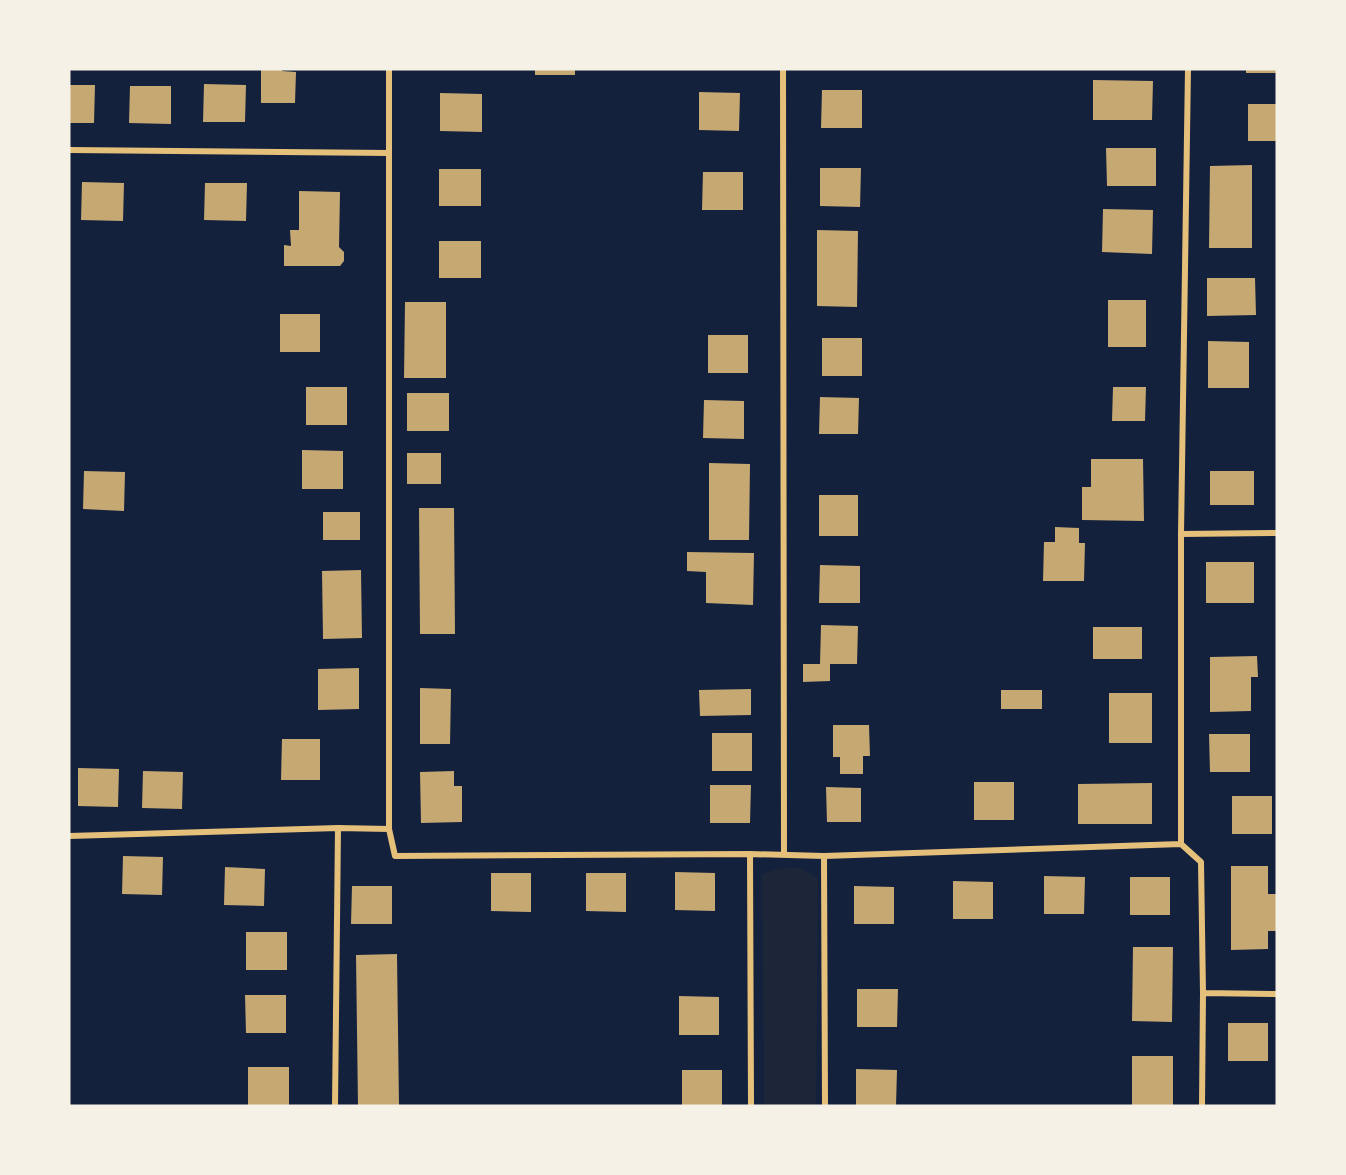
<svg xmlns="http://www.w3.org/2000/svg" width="1346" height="1175" font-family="Karla,sans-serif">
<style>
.green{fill:#1d2539}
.building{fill:#c6a872}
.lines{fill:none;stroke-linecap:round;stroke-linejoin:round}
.minor{stroke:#e5c07b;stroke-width:6}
</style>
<rect width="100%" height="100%" fill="#14213d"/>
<path class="green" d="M 794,868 L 802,869 L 818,878 L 816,1106 L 764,1106 L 762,874 L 776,869 Z"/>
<path class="building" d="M 261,69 L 282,69 L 282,71 L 296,72 L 295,103 L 261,103 Z
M 535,69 L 575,69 L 575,75 L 535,75 Z
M 1246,69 L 1277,69 L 1277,73 L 1246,73 Z
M 1093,80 L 1153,81 L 1152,120 L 1093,120 Z
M 204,84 L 246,85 L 245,122 L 203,122 Z
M 69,85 L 95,85 L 94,123 L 69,123 Z
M 130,86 L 171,86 L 171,124 L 129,123 Z
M 822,90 L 862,90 L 862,128 L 821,128 Z
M 699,92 L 740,93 L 739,131 L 699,130 Z
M 440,93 L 482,94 L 482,132 L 440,131 Z
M 1248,104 L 1277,104 L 1277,141 L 1248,141 Z
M 1106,148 L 1156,148 L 1156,186 L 1107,186 Z
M 1252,165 L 1252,248 L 1209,248 L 1210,166 Z
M 820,168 L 861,168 L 860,207 L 820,206 Z
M 439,169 L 481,169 L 481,206 L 439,206 Z
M 703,172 L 743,172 L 743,210 L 702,210 Z
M 82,182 L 124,183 L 123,221 L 81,220 Z
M 205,183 L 247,183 L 246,221 L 204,220 Z
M 299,191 L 340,192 L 339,247 L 344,252 L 344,261 L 340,266 L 284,266 L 284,245 L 291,246 L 290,230 L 299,230 Z
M 1103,209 L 1153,210 L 1152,254 L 1102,252 Z
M 817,230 L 858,231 L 857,307 L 817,306 Z
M 439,241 L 481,241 L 481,278 L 439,278 Z
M 1207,278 L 1255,278 L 1256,315 L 1207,316 Z
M 1108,300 L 1146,300 L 1146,347 L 1108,347 Z
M 405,302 L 446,302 L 446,378 L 404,378 Z
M 280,314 L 320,314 L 320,352 L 280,352 Z
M 708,335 L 748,335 L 748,373 L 708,373 Z
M 822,338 L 862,338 L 862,376 L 822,376 Z
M 1208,341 L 1249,342 L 1249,388 L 1208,388 Z
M 306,387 L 347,387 L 347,425 L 306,425 Z
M 1113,387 L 1146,387 L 1145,421 L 1112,421 Z
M 407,393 L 449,393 L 449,431 L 407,431 Z
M 820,397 L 859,398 L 858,434 L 819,434 Z
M 704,400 L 744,401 L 744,439 L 703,438 Z
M 302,450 L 343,451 L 343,489 L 302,489 Z
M 407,453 L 441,453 L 441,484 L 407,484 Z
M 1091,459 L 1143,459 L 1144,521 L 1082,520 L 1082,487 L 1091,487 Z
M 709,463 L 750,464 L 749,540 L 709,540 Z
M 84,471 L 125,472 L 124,511 L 83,509 Z
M 1210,471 L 1254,471 L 1254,505 L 1210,505 Z
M 819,495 L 858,495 L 858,536 L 819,536 Z
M 419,508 L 454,508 L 455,634 L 420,634 Z
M 323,512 L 360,512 L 360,540 L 323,540 Z
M 1055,527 L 1079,528 L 1079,543 L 1085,543 L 1084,581 L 1043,581 L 1044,542 L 1055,542 Z
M 687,552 L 754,553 L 753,605 L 706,603 L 706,572 L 687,571 Z
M 1206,562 L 1254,562 L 1254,603 L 1206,603 Z
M 820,565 L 860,566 L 860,603 L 819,603 Z
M 361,570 L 362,638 L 323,639 L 322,571 Z
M 821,625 L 858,626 L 857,664 L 830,664 L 830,681 L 803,682 L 803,664 L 820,664 Z
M 1093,627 L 1142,627 L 1142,659 L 1093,659 Z
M 1257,656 L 1258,677 L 1251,677 L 1251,711 L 1210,712 L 1210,657 Z
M 359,668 L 359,709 L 318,710 L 318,669 Z
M 420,688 L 451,689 L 450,744 L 420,744 Z
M 751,689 L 751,715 L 700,716 L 699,690 Z
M 1001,690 L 1042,690 L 1042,709 L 1001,709 Z
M 1109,693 L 1152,693 L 1152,743 L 1109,743 Z
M 833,725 L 869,725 L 870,756 L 863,756 L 863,774 L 840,774 L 840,757 L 833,757 Z
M 712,733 L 752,733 L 752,771 L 712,771 Z
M 1209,734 L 1250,734 L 1250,772 L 1210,772 Z
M 282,739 L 320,739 L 320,780 L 281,780 Z
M 78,768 L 119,769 L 118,807 L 78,806 Z
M 143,771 L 183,772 L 182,809 L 142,808 Z
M 454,771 L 454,786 L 462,786 L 462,822 L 421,823 L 420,772 Z
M 974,782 L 1014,782 L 1014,820 L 974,820 Z
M 1152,783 L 1152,824 L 1078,824 L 1078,784 Z
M 710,785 L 751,785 L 750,823 L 710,823 Z
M 826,787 L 861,788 L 861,822 L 827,822 Z
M 1232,796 L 1272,796 L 1272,834 L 1232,834 Z
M 123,856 L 163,857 L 162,895 L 122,894 Z
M 1231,866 L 1268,866 L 1268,894 L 1276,894 L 1276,931 L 1268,931 L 1268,949 L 1231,950 Z
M 225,867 L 265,869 L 264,906 L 224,905 Z
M 675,872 L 715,873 L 715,911 L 675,910 Z
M 491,873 L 531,873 L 531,912 L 491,911 Z
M 586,873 L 626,873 L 626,912 L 586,911 Z
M 1044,876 L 1085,877 L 1084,914 L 1044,914 Z
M 1130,877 L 1170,877 L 1170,915 L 1130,915 Z
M 953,881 L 993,882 L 993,919 L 953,919 Z
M 352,886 L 392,886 L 392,924 L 351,924 Z
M 854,886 L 894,887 L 894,924 L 854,924 Z
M 246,932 L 287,932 L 287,970 L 246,970 Z
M 1133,947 L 1173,947 L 1172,1022 L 1132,1021 Z
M 397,954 L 399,1106 L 358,1106 L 356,955 Z
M 857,989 L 898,989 L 897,1027 L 857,1027 Z
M 245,995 L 286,995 L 286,1033 L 246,1033 Z
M 679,996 L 719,997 L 719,1035 L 679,1035 Z
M 1228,1023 L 1268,1023 L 1268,1061 L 1228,1061 Z
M 1132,1056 L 1173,1056 L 1173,1106 L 1132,1106 Z
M 248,1067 L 289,1067 L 289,1105 L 248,1105 Z
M 856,1069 L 897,1070 L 896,1106 L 856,1106 Z
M 682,1070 L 722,1070 L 722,1106 L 682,1106 Z"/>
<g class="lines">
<path class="minor" d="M 389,69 L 389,829 L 395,856 L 750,854 L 824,856 L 1181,844
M 783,69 L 784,854
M 1188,69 L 1181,534 L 1181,844 L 1201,862 L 1203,993 L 1202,1106
M 69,150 L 389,153
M 1181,534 L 1277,533
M 69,836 L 338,828 L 389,829
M 750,854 L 751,1106
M 824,856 L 825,1106
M 1203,993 L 1277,994
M 335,1106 L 338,828"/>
</g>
<rect width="1346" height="1175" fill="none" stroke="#f6f1e7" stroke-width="141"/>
</svg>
